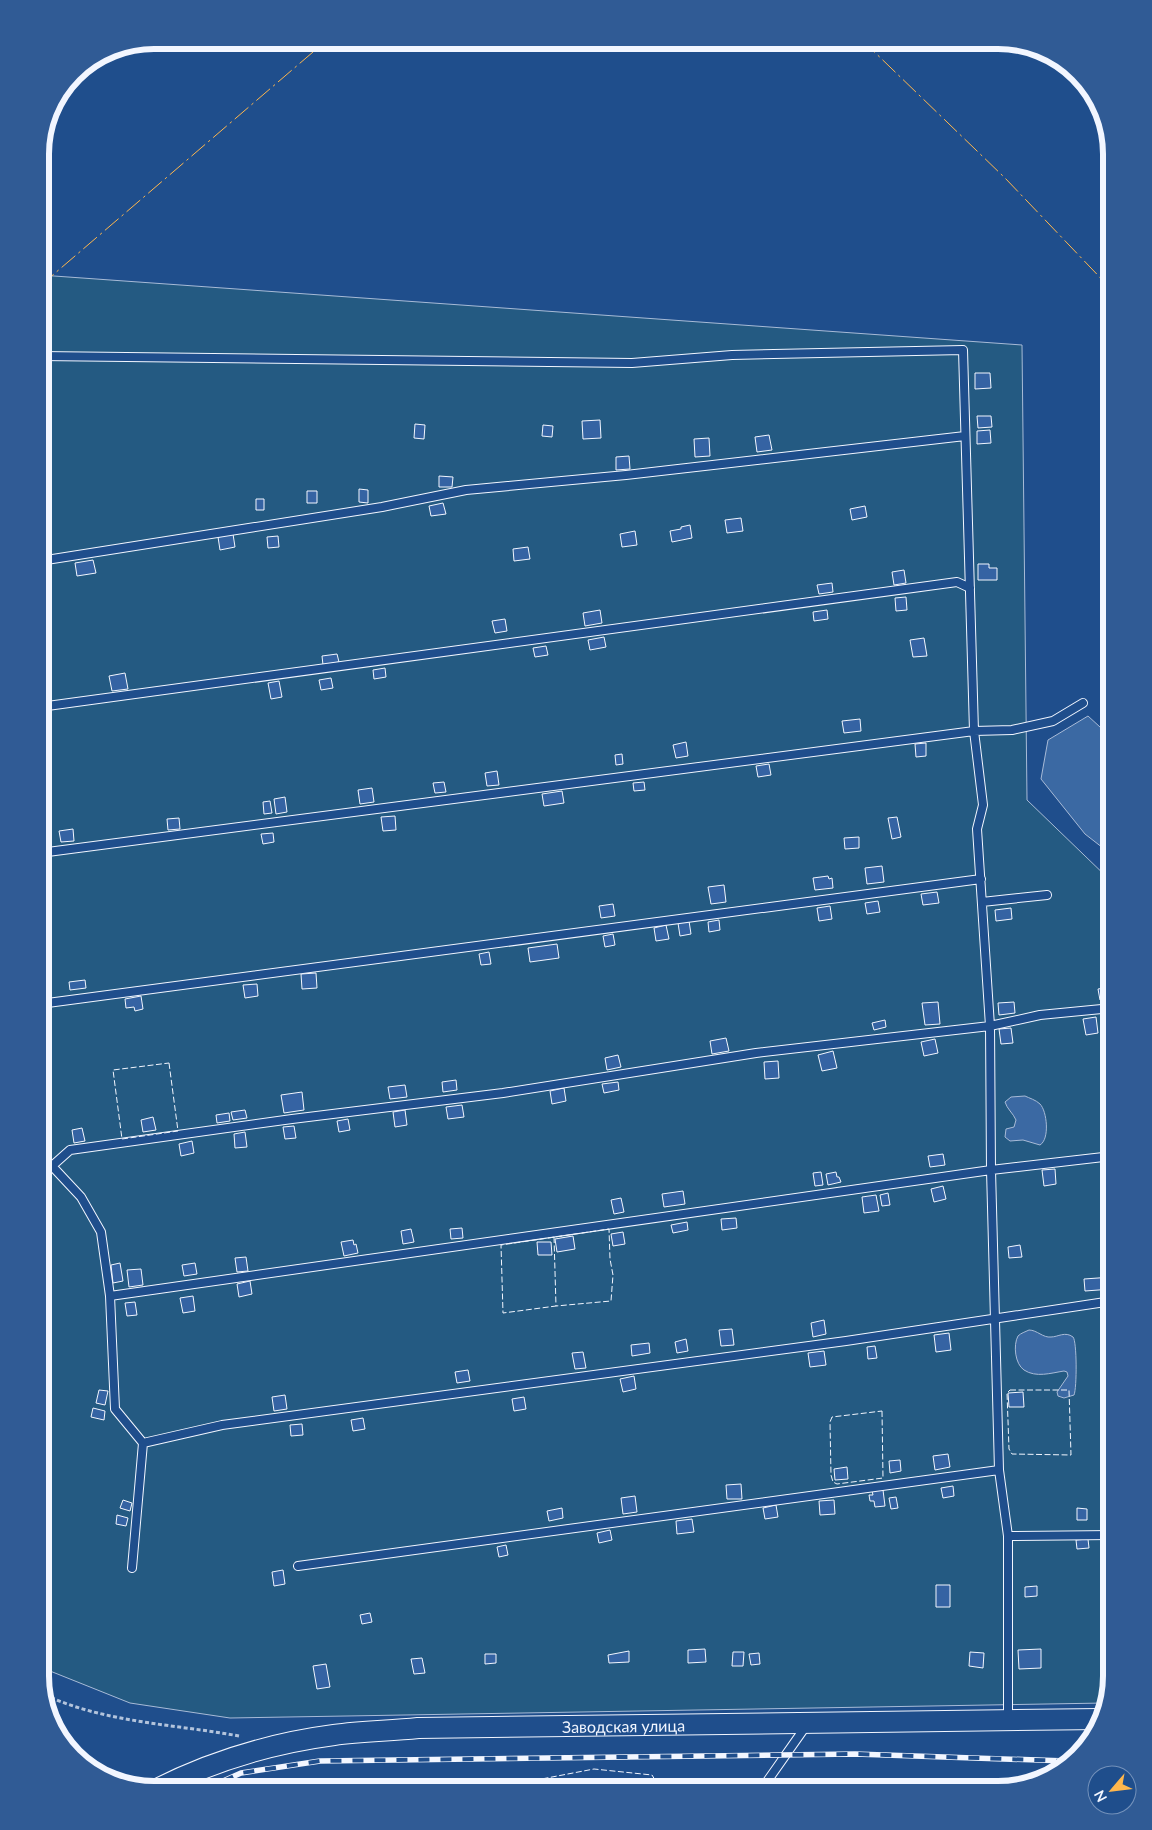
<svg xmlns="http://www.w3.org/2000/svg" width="1152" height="1830" font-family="Lato,sans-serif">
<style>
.green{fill:#245a82;stroke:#a8bbd7}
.water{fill:#3b69a3;stroke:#a8bbd7}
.building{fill:#3563a3;stroke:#f2f6ff}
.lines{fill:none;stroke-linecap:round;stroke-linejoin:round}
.service-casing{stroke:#f2f6ff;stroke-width:10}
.tertiary-casing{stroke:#f2f6ff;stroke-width:22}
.path{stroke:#b3c4dc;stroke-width:3;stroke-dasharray:4 2.5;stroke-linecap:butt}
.service{stroke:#1f4e8c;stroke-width:8}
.tertiary{stroke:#1f4e8c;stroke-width:20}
.rail-casing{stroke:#f2f6ff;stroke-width:5.5}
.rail{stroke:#1f4e8c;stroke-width:4;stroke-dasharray:11;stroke-linecap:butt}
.fence{stroke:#f2f6ff;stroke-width:1;stroke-dasharray:6 2.5;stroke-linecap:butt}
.power{stroke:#ffb74d;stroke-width:1;stroke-dasharray:18 4 2.5 4;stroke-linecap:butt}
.labels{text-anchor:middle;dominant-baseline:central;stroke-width:4;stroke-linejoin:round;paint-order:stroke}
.street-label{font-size:16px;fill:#f2f6ff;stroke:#1f4e8c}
.rim{fill:none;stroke:#f2f6ff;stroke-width:6}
</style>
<rect width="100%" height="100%" fill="#1f4e8c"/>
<path class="green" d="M 40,275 L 1022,345 L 1027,800 L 1112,882 L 1112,1676 L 1105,1703 L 230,1718 L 130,1703 L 40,1667 Z"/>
<path class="water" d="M 1088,716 L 1112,738 L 1112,855 L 1085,834 L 1041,779 L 1048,740 Z
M 1025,1096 C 1029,1098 1036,1100 1040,1104 C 1047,1111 1050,1139 1040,1145 L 1023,1140 L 1010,1141 L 1005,1137 L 1006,1129 L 1014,1127 L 1016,1120 C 1013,1113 1007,1109 1005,1102 L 1011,1097 Z
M 1029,1330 C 1037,1330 1043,1338 1051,1337 C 1058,1337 1065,1331 1073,1337 C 1077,1341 1077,1388 1074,1395 L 1064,1398 L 1058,1396 L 1057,1392 L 1068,1376 L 1067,1372 L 1064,1371 C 1051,1373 1036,1378 1024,1370 C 1015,1364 1013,1345 1018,1336 C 1021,1333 1025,1332 1029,1330 Z"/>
<path class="building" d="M 975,373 L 990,373 L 991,388 L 975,389 Z
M 977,416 L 991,416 L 992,427 L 978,428 Z
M 600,420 L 601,438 L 583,439 L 582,421 Z
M 415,424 L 425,425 L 424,439 L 414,438 Z
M 543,425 L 553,426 L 552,437 L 542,436 Z
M 990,430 L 991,443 L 977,444 L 977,431 Z
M 769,435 L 772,450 L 757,452 L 755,437 Z
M 709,438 L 710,456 L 695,457 L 694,439 Z
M 629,456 L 630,469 L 616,470 L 616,457 Z
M 439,476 L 453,477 L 452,487 L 439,487 Z
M 359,489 L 368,490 L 368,503 L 359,502 Z
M 307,491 L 317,491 L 317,503 L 307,503 Z
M 256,499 L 264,499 L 264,510 L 256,510 Z
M 443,503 L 446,514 L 431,516 L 429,506 Z
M 865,506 L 867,517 L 852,520 L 850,509 Z
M 741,518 L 743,531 L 727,533 L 725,520 Z
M 690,525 L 692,538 L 672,542 L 670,531 L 681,529 L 681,527 Z
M 635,531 L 637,545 L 622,547 L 620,534 Z
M 233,534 L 235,547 L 220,550 L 218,537 Z
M 278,536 L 279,547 L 268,548 L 267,537 Z
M 528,547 L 530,559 L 514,561 L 513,549 Z
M 93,560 L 96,573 L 77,576 L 75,563 Z
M 978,564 L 989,564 L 989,568 L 997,568 L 997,580 L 978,580 Z
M 904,570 L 906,583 L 894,585 L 892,572 Z
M 832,583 L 833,592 L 819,594 L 817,585 Z
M 906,597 L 907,610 L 896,611 L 895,598 Z
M 600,610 L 602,623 L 585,626 L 583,613 Z
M 827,610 L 828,619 L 814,621 L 813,612 Z
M 505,619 L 507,631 L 495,633 L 492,621 Z
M 604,637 L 606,647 L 590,650 L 588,640 Z
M 924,638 L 927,656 L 913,657 L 910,640 Z
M 546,646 L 548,655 L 535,657 L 533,648 Z
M 337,654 L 339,662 L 323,665 L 322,656 Z
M 385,668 L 386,677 L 374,679 L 373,670 Z
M 125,673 L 128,689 L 112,691 L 109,676 Z
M 331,678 L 333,688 L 321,690 L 319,680 Z
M 279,681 L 282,697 L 271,699 L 268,683 Z
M 860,719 L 861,731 L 844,733 L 842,721 Z
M 686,742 L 688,756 L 676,758 L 673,745 Z
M 926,743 L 926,756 L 916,757 L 915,744 Z
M 622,754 L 623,764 L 616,765 L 615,755 Z
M 769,764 L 771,775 L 758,777 L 756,766 Z
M 497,771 L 499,785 L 487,786 L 485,773 Z
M 444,782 L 446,792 L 435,793 L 433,783 Z
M 644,782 L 645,790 L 634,791 L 633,783 Z
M 372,788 L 374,802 L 360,804 L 358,790 Z
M 562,791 L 564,803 L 544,806 L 542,794 Z
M 285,797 L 287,812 L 276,814 L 274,799 Z
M 270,801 L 272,813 L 264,814 L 263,802 Z
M 395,816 L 396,830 L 383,831 L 381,817 Z
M 897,817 L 901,837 L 892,839 L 888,818 Z
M 179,818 L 180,829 L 168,830 L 167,819 Z
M 73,829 L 74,841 L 61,842 L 59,831 Z
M 273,833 L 274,842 L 263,844 L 261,834 Z
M 859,837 L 859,848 L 845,849 L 844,838 Z
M 882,866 L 884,882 L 867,884 L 865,868 Z
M 828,876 L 829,879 L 832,878 L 833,888 L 815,890 L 813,878 Z
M 724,885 L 726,902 L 711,904 L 708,887 Z
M 937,892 L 939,903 L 923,905 L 921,894 Z
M 878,901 L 880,912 L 867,914 L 865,903 Z
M 613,904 L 615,916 L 601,918 L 599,906 Z
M 830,906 L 832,919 L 819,921 L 817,908 Z
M 1011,908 L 1012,919 L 996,921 L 995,910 Z
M 719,920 L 720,930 L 709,932 L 708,922 Z
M 689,921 L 691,934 L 680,936 L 678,923 Z
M 666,925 L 669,939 L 656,941 L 654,928 Z
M 613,934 L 615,945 L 605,947 L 603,936 Z
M 557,944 L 559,958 L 530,962 L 528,948 Z
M 489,952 L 491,964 L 481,965 L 479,954 Z
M 316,973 L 317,988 L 302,989 L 301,974 Z
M 85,980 L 86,988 L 70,990 L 69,982 Z
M 257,984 L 258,996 L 245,998 L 243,985 Z
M 1111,987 L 1112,998 L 1100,1000 L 1098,989 Z
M 141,996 L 143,1009 L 135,1011 L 134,1007 L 126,1008 L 125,999 Z
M 938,1002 L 940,1024 L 925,1025 L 922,1003 Z
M 1014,1002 L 1015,1013 L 999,1015 L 998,1003 Z
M 1096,1017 L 1098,1033 L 1086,1035 L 1083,1019 Z
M 885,1020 L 886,1027 L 874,1030 L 872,1023 Z
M 1011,1028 L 1013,1043 L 1001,1044 L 999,1029 Z
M 726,1038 L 729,1051 L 712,1054 L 710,1041 Z
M 935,1039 L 938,1053 L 924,1056 L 921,1042 Z
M 833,1051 L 837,1068 L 822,1071 L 818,1055 Z
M 618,1055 L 621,1067 L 607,1070 L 605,1058 Z
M 778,1061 L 779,1078 L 765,1079 L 764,1062 Z
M 456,1080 L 457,1090 L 443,1092 L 442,1082 Z
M 618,1082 L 619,1090 L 604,1093 L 602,1084 Z
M 405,1085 L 407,1097 L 390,1099 L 388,1087 Z
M 564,1088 L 566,1101 L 552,1104 L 550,1091 Z
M 302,1092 L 304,1110 L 284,1113 L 281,1095 Z
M 462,1105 L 464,1117 L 448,1119 L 446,1107 Z
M 245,1110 L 247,1118 L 233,1120 L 231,1112 Z
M 405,1110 L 407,1125 L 395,1127 L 393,1112 Z
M 229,1113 L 230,1121 L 217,1123 L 216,1115 Z
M 153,1117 L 156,1130 L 143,1132 L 141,1120 Z
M 348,1119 L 350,1130 L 339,1132 L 337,1121 Z
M 294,1126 L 296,1138 L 285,1139 L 283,1127 Z
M 82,1128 L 85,1141 L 74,1143 L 72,1130 Z
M 245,1132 L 247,1147 L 235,1148 L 234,1134 Z
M 192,1141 L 194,1153 L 181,1156 L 179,1144 Z
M 943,1154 L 945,1165 L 930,1167 L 928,1156 Z
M 1055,1169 L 1056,1184 L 1044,1186 L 1042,1170 Z
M 821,1172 L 823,1185 L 815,1186 L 813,1173 Z
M 836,1172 L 837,1177 L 839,1177 L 841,1182 L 828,1185 L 826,1174 Z
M 943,1186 L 946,1199 L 934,1202 L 931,1189 Z
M 683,1191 L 685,1204 L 664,1207 L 662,1194 Z
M 888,1193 L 890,1205 L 882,1206 L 880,1195 Z
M 876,1195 L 879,1211 L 864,1213 L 862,1197 Z
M 621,1198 L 624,1212 L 614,1214 L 611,1200 Z
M 736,1218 L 737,1228 L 722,1230 L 721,1219 Z
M 687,1222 L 688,1230 L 673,1233 L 671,1225 Z
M 462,1228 L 463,1238 L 451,1239 L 450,1229 Z
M 411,1229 L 414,1242 L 403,1244 L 401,1231 Z
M 623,1232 L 625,1244 L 613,1246 L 611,1234 Z
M 573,1236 L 575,1249 L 557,1252 L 555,1239 Z
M 353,1240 L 354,1245 L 356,1244 L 358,1253 L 344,1256 L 341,1242 Z
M 537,1242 L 551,1242 L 552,1255 L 538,1255 Z
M 1020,1245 L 1022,1257 L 1009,1258 L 1008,1247 Z
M 246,1257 L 248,1271 L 237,1272 L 235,1258 Z
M 120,1263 L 123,1281 L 113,1283 L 111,1265 Z
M 195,1263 L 197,1274 L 184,1276 L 182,1265 Z
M 141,1269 L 143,1285 L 129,1287 L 127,1270 Z
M 1112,1277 L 1112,1289 L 1085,1291 L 1084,1279 Z
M 250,1281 L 252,1294 L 239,1297 L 237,1284 Z
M 193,1296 L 195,1311 L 183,1313 L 180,1298 Z
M 135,1302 L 137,1315 L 127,1316 L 125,1303 Z
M 824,1320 L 826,1334 L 813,1337 L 811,1323 Z
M 732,1329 L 734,1345 L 721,1346 L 719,1330 Z
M 949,1333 L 951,1350 L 936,1352 L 934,1335 Z
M 686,1339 L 688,1351 L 677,1353 L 675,1342 Z
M 649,1343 L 650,1353 L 632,1356 L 631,1345 Z
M 875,1346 L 877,1358 L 868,1359 L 867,1347 Z
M 824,1351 L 826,1365 L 810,1367 L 808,1353 Z
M 583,1352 L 586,1368 L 575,1369 L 572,1353 Z
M 468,1370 L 470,1381 L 457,1383 L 455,1372 Z
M 634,1376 L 636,1389 L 623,1392 L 620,1379 Z
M 99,1390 L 108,1391 L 105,1405 L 96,1403 Z
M 1023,1392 L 1024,1407 L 1009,1407 L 1008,1393 Z
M 285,1395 L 287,1409 L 274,1411 L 272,1397 Z
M 524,1397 L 526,1409 L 514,1411 L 512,1399 Z
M 93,1408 L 105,1411 L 104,1420 L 91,1417 Z
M 363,1418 L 365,1429 L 353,1431 L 351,1420 Z
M 302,1424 L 303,1435 L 291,1436 L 290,1425 Z
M 948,1454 L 950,1467 L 935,1470 L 933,1456 Z
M 900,1460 L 901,1471 L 890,1473 L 889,1461 Z
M 847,1467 L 848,1479 L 835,1480 L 834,1469 Z
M 741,1484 L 742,1499 L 727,1499 L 726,1485 Z
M 953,1486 L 954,1496 L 943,1498 L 941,1488 Z
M 883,1490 L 885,1506 L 875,1507 L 874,1501 L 870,1501 L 869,1495 L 873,1495 L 872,1491 Z
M 635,1496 L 637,1512 L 623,1514 L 621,1498 Z
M 896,1497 L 898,1508 L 891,1509 L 889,1498 Z
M 123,1500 L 132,1503 L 130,1511 L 120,1508 Z
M 834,1500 L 835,1514 L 820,1515 L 819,1501 Z
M 776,1505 L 778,1517 L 765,1519 L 763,1508 Z
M 562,1508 L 563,1518 L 549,1521 L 547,1511 Z
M 1077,1508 L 1087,1509 L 1087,1520 L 1077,1520 Z
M 117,1515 L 128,1518 L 126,1526 L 116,1524 Z
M 692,1519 L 694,1532 L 677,1534 L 676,1521 Z
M 610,1530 L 612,1540 L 599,1543 L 597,1533 Z
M 1088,1539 L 1089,1548 L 1077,1549 L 1076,1540 Z
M 506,1545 L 508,1555 L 499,1557 L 497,1547 Z
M 283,1570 L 285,1584 L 274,1586 L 272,1572 Z
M 936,1585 L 950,1585 L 950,1607 L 936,1607 Z
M 1037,1586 L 1037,1596 L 1025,1597 L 1025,1587 Z
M 370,1613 L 372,1622 L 362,1624 L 360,1615 Z
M 705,1649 L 706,1662 L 688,1663 L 688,1650 Z
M 1041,1649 L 1041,1668 L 1019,1669 L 1018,1650 Z
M 629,1651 L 629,1662 L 609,1663 L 608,1655 Z
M 733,1652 L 744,1652 L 743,1666 L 732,1666 Z
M 970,1652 L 984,1653 L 983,1668 L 969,1666 Z
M 759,1653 L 760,1664 L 751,1665 L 749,1654 Z
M 485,1654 L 496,1654 L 496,1663 L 485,1664 Z
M 422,1658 L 425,1673 L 414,1674 L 411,1659 Z
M 326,1664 L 330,1687 L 317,1689 L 313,1666 Z"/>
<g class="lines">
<g class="service-casing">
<path id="service" d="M 40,356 L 632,363 L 732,355 L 963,350 L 974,731 L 983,805 L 977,829 L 990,1026 L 991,1170 L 999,1470 L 1008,1536 L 1008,1719
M 40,561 L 382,507 L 466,490 L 626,475 L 965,436
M 40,707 L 957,582 L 970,588
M 40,853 L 974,731 L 1012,730 L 1053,721 L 1083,703
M 982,902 L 1047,895
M 40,1004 L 981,879
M 40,1159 L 52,1166 L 81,1197 L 101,1232 L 110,1296 L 115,1409 L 143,1443 L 132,1568
M 52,1166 L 70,1150 L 292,1119 L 503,1093 L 756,1053 L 990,1026 L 1040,1015 L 1112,1008
M 110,1296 L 991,1170 L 1112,1156
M 143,1443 L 222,1425 L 846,1341 L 1112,1301
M 1008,1536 L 1112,1535
M 298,1566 L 999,1470
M 761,1790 L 806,1726"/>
</g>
<g class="tertiary-casing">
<g id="tertiary">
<path id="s1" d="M 155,1790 C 210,1762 273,1743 334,1735 C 362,1731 390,1731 418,1728 L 1100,1719"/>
</g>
</g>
<path class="path" d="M 45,1695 C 106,1723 174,1724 239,1736"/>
<use href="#service" class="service"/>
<use href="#tertiary" class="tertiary"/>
<g class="rail-casing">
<path id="rail" d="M 203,1790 L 241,1773 L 320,1761 L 855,1754 L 1067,1761"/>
</g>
<use href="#rail" class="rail"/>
<path class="fence" d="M 169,1063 L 178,1131 L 122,1139 L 113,1070 Z
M 554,1237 L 556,1306 L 503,1313 L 501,1245 L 609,1229 L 610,1259 L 613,1275 L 611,1301 L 556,1306
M 1010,1390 L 1069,1390 L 1071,1455 L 1012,1454 L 1009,1449 L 1007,1393 Z
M 882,1411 L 883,1478 L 837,1484 L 833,1482 L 831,1475 L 830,1422 L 832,1417 Z
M 484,1790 L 594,1769 L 652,1775 L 661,1790"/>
<path class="power" d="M 862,40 L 1005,178 L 1112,290
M 40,286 L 327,40"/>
</g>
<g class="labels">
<g class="street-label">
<text stroke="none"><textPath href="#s1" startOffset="478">Заводская улица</textPath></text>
</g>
</g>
<path d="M0 0H1152V1830H0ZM154 49H998A105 105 0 0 1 1103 154V1676A105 105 0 0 1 998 1781H154A105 105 0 0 1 49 1676V154A105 105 0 0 1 154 49Z" fill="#305b95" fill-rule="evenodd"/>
<path class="rim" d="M154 49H998A105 105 0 0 1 1103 154V1676A105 105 0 0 1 998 1781H154A105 105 0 0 1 49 1676V154A105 105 0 0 1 154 49Z"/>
<g transform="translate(1112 1790) rotate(242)"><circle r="24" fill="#1f4e8c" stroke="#7391ba"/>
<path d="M0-4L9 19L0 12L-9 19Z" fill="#ffb74d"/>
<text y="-8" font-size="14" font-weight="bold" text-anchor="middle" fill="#f2f6ff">N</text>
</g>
</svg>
